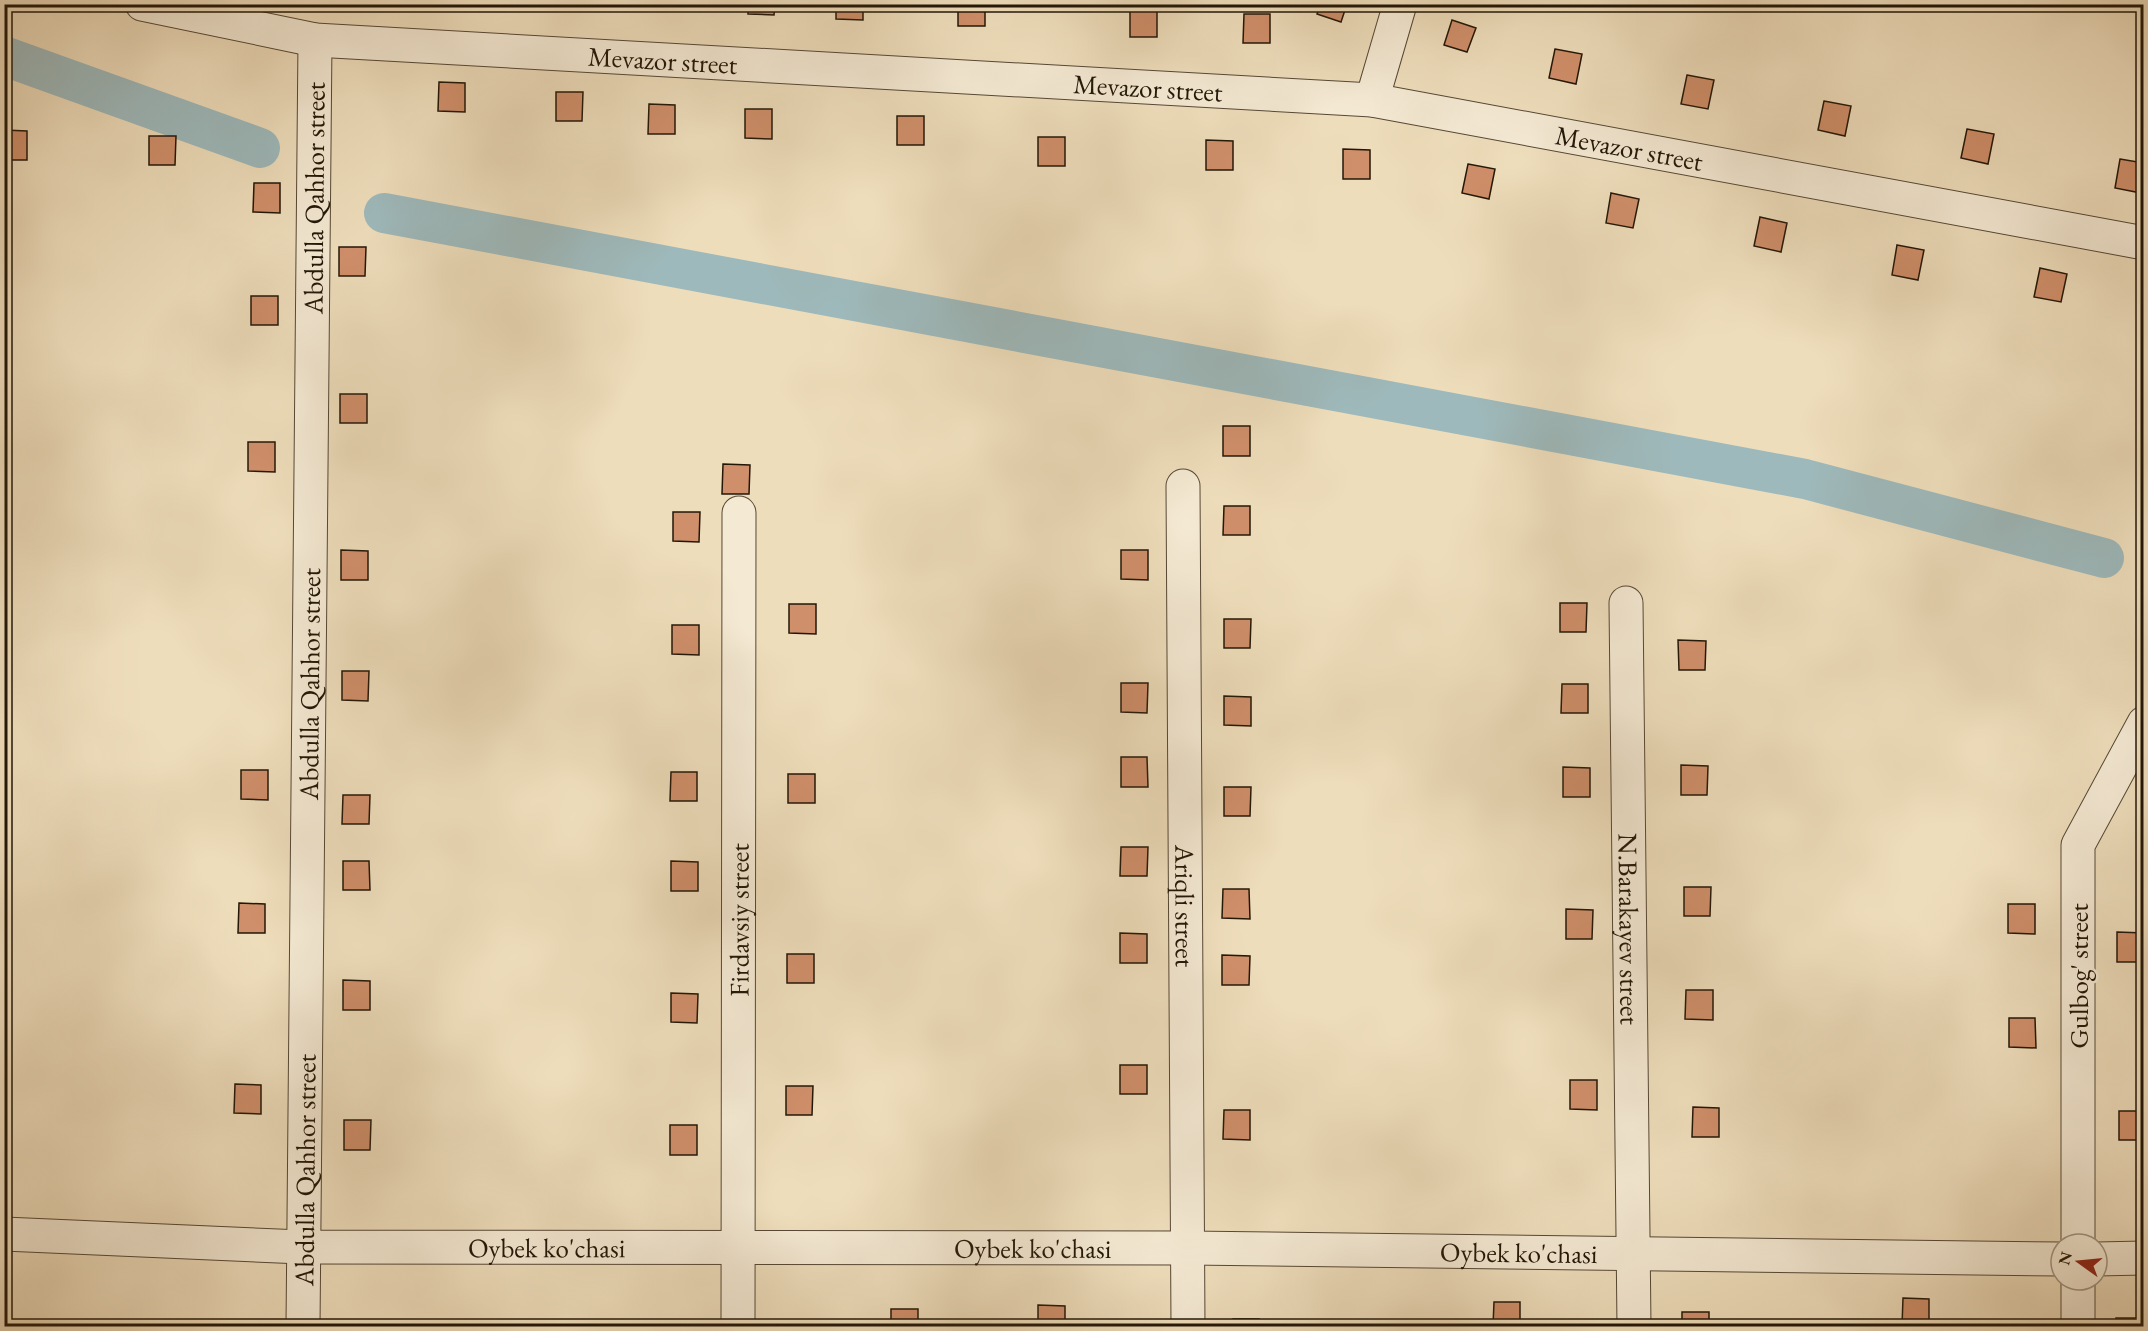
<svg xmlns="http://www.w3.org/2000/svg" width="2148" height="1331" font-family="'EB Garamond',serif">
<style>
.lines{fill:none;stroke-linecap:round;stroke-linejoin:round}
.canal{stroke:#9eb9bb;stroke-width:40}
.building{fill:#cf8f6a;stroke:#231708;stroke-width:1.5}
.street-casing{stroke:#564835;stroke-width:35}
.street{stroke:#f4e9d3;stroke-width:33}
.labels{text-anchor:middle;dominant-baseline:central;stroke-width:5;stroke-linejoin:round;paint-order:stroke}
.street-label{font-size:27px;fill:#231708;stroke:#f4e9d3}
</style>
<rect width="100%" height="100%" fill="#edb"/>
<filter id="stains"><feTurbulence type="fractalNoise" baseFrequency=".00333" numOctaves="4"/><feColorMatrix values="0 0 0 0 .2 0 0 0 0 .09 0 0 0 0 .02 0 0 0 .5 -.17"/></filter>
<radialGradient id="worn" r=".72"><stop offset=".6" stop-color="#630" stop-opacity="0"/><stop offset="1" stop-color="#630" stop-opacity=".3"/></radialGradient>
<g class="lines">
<path class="canal" d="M 4,56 L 260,148
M 384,213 L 1805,479 L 2104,558"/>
</g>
<path class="building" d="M 634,4 L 661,4 L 661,8 L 634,8 Z
M 748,4 L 775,4 L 774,15 L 748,14 Z
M 836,4 L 863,4 L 863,20 L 836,19 Z
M 958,4 L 985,4 L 985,26 L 958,26 Z
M 1320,4 L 1347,4 L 1341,22 L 1317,14 Z
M 1130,7 L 1157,7 L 1157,37 L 1130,37 Z
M 1244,14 L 1270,14 L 1270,43 L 1243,43 Z
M 1452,20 L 1476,28 L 1467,52 L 1444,45 Z
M 1555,49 L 1582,54 L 1576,84 L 1549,78 Z
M 1687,75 L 1714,80 L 1708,109 L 1681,104 Z
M 439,82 L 465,83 L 465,112 L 438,111 Z
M 556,92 L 583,92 L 582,121 L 556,121 Z
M 1824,101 L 1851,106 L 1845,136 L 1818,130 Z
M 649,104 L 675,105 L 675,134 L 648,134 Z
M 745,109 L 772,109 L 772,139 L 745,138 Z
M 897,116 L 924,116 L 924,145 L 897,145 Z
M 1967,129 L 1994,134 L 1988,164 L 1961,158 Z
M 4,130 L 27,131 L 27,160 L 4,160 Z
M 149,136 L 176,136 L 175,165 L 149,165 Z
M 1038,137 L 1065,137 L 1065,166 L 1038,166 Z
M 1206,140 L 1233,141 L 1233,170 L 1206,170 Z
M 1343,149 L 1370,150 L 1370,179 L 1343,179 Z
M 2120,159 L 2144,163 L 2141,193 L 2115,188 Z
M 1468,164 L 1495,169 L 1489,199 L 1462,193 Z
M 254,183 L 280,183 L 280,213 L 253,212 Z
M 1611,193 L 1639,199 L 1633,228 L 1606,223 Z
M 1760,217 L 1787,223 L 1781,252 L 1754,246 Z
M 1897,245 L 1924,250 L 1918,280 L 1892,275 Z
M 339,247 L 366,247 L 365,276 L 339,276 Z
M 2040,268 L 2067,274 L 2061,302 L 2034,297 Z
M 251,296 L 278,296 L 278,325 L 251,325 Z
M 340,394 L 367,394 L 367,423 L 340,423 Z
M 1223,426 L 1250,426 L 1250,456 L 1223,456 Z
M 248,442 L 275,442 L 275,472 L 248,471 Z
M 723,464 L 750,465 L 749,494 L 722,494 Z
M 1224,506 L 1250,506 L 1250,535 L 1223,535 Z
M 673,512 L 700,512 L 699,542 L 673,541 Z
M 341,550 L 368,551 L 368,580 L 341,580 Z
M 1121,550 L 1148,550 L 1148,580 L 1121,579 Z
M 1560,603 L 1587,603 L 1586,632 L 1560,632 Z
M 789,604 L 816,604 L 816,634 L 789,633 Z
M 1224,619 L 1251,619 L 1250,648 L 1224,648 Z
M 672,625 L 699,625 L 699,655 L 672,654 Z
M 1678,640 L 1706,641 L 1705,670 L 1679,670 Z
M 342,671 L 369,671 L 368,701 L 342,700 Z
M 1121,683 L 1148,683 L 1147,713 L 1121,712 Z
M 1562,684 L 1588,684 L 1588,713 L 1561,713 Z
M 1224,696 L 1251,697 L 1251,726 L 1224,725 Z
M 1121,757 L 1147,757 L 1148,787 L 1121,787 Z
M 1681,765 L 1708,766 L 1707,795 L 1681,795 Z
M 1563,767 L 1590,768 L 1590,797 L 1563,797 Z
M 241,770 L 268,770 L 268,800 L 241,799 Z
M 671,772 L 697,772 L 697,801 L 670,801 Z
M 788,774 L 815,774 L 815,803 L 788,803 Z
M 1224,787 L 1251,787 L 1250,816 L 1224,816 Z
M 343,795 L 370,795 L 369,824 L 342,824 Z
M 1121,847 L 1148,847 L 1147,876 L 1120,876 Z
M 343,861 L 369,861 L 370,890 L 343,890 Z
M 671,861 L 698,862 L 698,891 L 671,891 Z
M 1684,887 L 1711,887 L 1710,916 L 1684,916 Z
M 1223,889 L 1249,889 L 1250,919 L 1222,918 Z
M 239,903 L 265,904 L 265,933 L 238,933 Z
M 2008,904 L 2035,904 L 2035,934 L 2008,933 Z
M 1566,909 L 1593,910 L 1592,939 L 1566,939 Z
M 2117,932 L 2144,933 L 2144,962 L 2117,962 Z
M 1120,933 L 1147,934 L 1147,963 L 1120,963 Z
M 787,954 L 814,954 L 814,983 L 787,983 Z
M 1222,955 L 1250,956 L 1249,985 L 1222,985 Z
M 343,980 L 370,981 L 370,1010 L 343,1010 Z
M 1686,990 L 1713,990 L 1713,1020 L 1685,1019 Z
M 671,993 L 698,994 L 697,1023 L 671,1022 Z
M 2009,1018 L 2035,1018 L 2036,1048 L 2009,1047 Z
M 1120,1065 L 1147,1065 L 1147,1094 L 1120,1094 Z
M 1570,1080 L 1597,1080 L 1597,1110 L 1570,1109 Z
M 235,1084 L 261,1085 L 261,1114 L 234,1113 Z
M 786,1086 L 813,1086 L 812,1115 L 786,1115 Z
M 1693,1107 L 1719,1108 L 1719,1137 L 1692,1137 Z
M 1224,1110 L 1250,1110 L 1250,1140 L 1223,1139 Z
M 2119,1111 L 2144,1111 L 2144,1140 L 2119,1140 Z
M 344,1120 L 371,1120 L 370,1150 L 344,1150 Z
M 670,1125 L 697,1125 L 697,1155 L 670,1155 Z
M 1903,1298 L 1929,1299 L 1929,1326 L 1902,1326 Z
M 1494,1302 L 1520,1302 L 1520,1326 L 1493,1326 Z
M 1038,1305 L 1065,1306 L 1065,1326 L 1038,1326 Z
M 891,1309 L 918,1309 L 918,1326 L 891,1326 Z
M 1682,1312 L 1709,1312 L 1709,1326 L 1682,1326 Z
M 2116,1318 L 2143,1318 L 2142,1326 L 2116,1326 Z
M 1233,1319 L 1259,1319 L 1259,1326 L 1233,1326 Z"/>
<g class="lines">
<g class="street-casing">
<g id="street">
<path id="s1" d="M 142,4 L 315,40 L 1372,100 L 2144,243"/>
<path d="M 1372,100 L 1400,4"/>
<path id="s2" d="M 1183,486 L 1188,1326"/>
<path id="s3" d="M 1626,603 L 1634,1326"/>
<path id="s4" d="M 4,1234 L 302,1247 L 1188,1248 L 2061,1259"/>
<path d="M 2078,1244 L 2078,845 L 2144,723"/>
<path d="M 2097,1259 L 2144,1258"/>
<path id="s5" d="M 303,1326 L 315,40"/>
<path id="s6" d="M 738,1326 L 739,513"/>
<path d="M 2078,1326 L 2078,1280"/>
</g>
</g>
<use href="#street" class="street"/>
</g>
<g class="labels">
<g class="street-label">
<text stroke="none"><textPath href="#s1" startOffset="525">Mevazor street</textPath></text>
<text stroke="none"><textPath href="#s1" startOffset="1011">Mevazor street</textPath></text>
<text stroke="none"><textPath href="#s1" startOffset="1497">Mevazor street</textPath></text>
<text stroke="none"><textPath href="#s5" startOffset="1128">Abdulla Qahhor street</textPath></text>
<text stroke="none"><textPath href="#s5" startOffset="642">Abdulla Qahhor street</textPath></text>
<text stroke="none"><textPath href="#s2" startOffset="420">Ariqli street</textPath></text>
<text stroke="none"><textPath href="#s6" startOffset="406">Firdavsiy street</textPath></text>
<text stroke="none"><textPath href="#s3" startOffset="326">N.Barakayev street</textPath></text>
<text transform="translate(2078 976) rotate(-90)">Gulbog' street</text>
<text stroke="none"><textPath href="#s5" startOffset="156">Abdulla Qahhor street</textPath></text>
<text stroke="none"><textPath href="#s4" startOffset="543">Oybek ko'chasi</textPath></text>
<text stroke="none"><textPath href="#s4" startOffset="1029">Oybek ko'chasi</textPath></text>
<text stroke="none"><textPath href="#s4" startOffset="1515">Oybek ko'chasi</textPath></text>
</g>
</g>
<rect width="2148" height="1331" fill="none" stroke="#edb" stroke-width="24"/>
<rect x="6" y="6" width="2136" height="1319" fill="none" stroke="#231708" stroke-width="3"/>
<rect x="12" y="12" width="2124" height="1307" fill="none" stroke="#231708" stroke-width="1.5"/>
<g transform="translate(2079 1262) rotate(285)"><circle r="28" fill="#f4e9d3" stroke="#a09582" stroke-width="1.5"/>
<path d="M0-4.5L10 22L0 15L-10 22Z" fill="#8f2418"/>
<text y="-9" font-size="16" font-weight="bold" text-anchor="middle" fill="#231708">N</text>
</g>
<rect width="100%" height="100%" filter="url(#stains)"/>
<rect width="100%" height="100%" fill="url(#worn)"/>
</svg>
